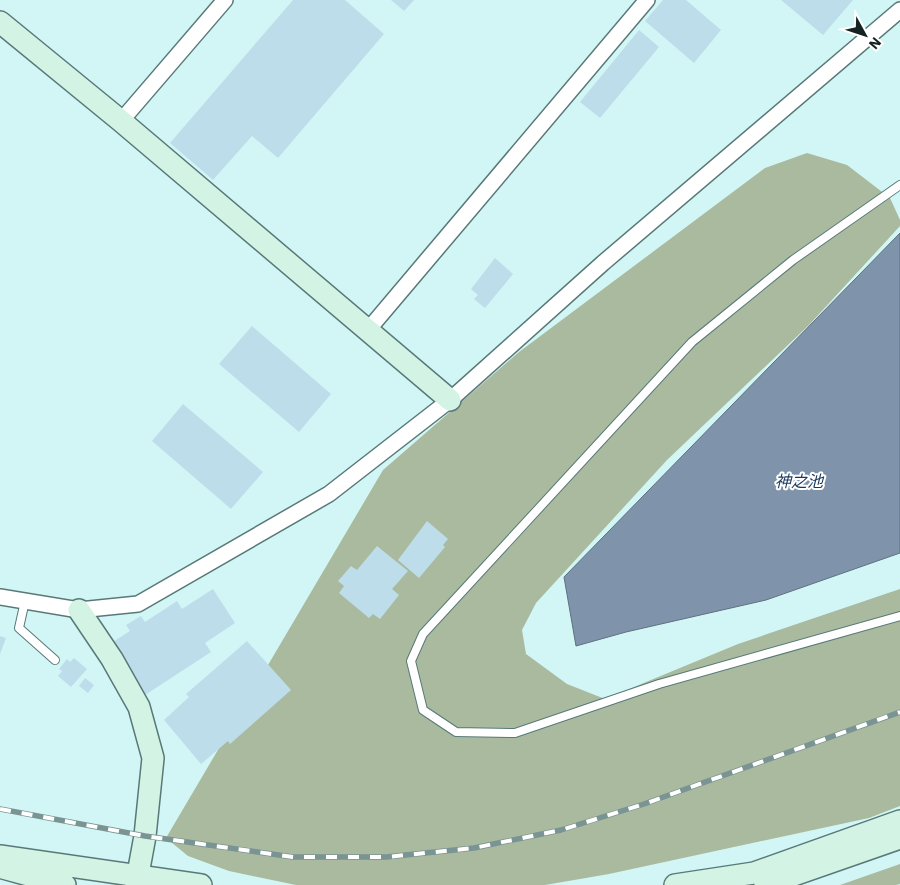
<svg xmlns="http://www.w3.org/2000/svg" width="900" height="885" font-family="'IBM Plex Sans','Noto Sans JP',sans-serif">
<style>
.forest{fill:#a9ba9f}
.water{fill:#7f93aa;stroke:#5f7181}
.building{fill:#beddea}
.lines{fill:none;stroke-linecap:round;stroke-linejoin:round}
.lane-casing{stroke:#587978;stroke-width:10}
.street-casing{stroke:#587978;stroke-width:18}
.secondary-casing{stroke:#587978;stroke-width:24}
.lane{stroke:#fff;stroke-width:8}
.street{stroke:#fff;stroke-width:15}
.secondary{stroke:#d3f3e5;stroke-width:21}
.rail-casing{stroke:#7a9393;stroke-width:5.5}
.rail{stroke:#fff;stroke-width:4;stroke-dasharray:11;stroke-linecap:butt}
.labels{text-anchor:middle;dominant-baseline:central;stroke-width:4;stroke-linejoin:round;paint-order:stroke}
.water-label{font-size:16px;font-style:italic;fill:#1a395c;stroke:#fff}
</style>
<rect width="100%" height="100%" fill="#d2f6f5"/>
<path class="forest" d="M 807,153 L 847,165 L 890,198 L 900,220 L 900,226 L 809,325 L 667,460 L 536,603 L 522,630 L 526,654 L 567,684 L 605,699 L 738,644 L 900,589 L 900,806 L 869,818 L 609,874 L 545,885 L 296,885 L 229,871 L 188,856 L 166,838 L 383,470 L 519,352 L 765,168 Z
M 900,864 L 900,884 L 896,885 L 840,885 Z"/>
<path class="water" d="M 900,233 L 900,553 L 766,600 L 626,632 L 576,646 L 564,577 Z"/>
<path class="building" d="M 293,0 L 345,0 L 384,34 L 278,158 L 252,136 L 213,180 L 170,143 Z
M 391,0 L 414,0 L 404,11 Z
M 663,0 L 686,0 L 721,30 L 694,63 L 645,21 Z
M 781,0 L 853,0 L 823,35 Z
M 639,30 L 659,47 L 600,118 L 580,102 Z
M 495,258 L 513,274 L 485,308 L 474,299 L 478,295 L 471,289 Z
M 252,326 L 331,394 L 299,432 L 219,364 Z
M 183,404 L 263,472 L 231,509 L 152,441 Z
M 427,521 L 448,539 L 443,545 L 445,547 L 419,578 L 398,560 Z
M 377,546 L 408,571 L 392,589 L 399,595 L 380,619 L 373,614 L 369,618 L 339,593 L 344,586 L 338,581 L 351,566 L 357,570 Z
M 213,589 L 235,623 L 205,643 L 211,652 L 142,697 L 108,645 L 130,631 L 126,625 L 141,616 L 145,622 L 177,601 L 182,609 Z
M 0,636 L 6,638 L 0,654 Z
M 247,641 L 291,690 L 230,744 L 228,741 L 201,764 L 164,720 L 189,697 L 186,694 Z
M 74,658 L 87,669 L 71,687 L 58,676 L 62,671 L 59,669 L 67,659 L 70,662 Z
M 85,678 L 94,685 L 88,693 L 79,686 Z"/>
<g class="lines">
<g class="lane-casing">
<path id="lane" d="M 900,185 L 793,260 L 692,342 L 423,634 L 411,661 L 423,710 L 456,732 L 515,733 L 659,684 L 900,616
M 25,601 L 19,628 L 55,660"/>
</g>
<g class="street-casing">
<path id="street" d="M 121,121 L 225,0
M 368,330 L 647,0
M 0,597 L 79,610 L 138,604 L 329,494 L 450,400 L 603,263 L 900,10"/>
</g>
<g class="secondary-casing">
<path id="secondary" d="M 0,22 L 121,121 L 450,400
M 79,610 L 112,659 L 139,707 L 153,758 L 145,836 L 136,885
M 0,856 L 201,885
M 3,868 L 65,885
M 675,885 L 754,873 L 900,821
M 765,885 L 900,838"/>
</g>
<use href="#lane" class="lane"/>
<use href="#street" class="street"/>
<use href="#secondary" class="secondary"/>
<g class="rail-casing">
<path id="rail" d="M 0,809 L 145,836 L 293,857 L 386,857 L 474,848 L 561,830 L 644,804 L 900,712"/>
</g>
<use href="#rail" class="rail"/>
</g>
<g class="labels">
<g class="water-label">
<text x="799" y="481">神之池</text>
</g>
</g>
<g transform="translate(865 35) rotate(130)" stroke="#ffffff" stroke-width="4" paint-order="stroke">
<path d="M0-4L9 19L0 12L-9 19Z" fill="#152222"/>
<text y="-8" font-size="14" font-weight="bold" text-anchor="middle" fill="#152222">N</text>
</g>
</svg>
